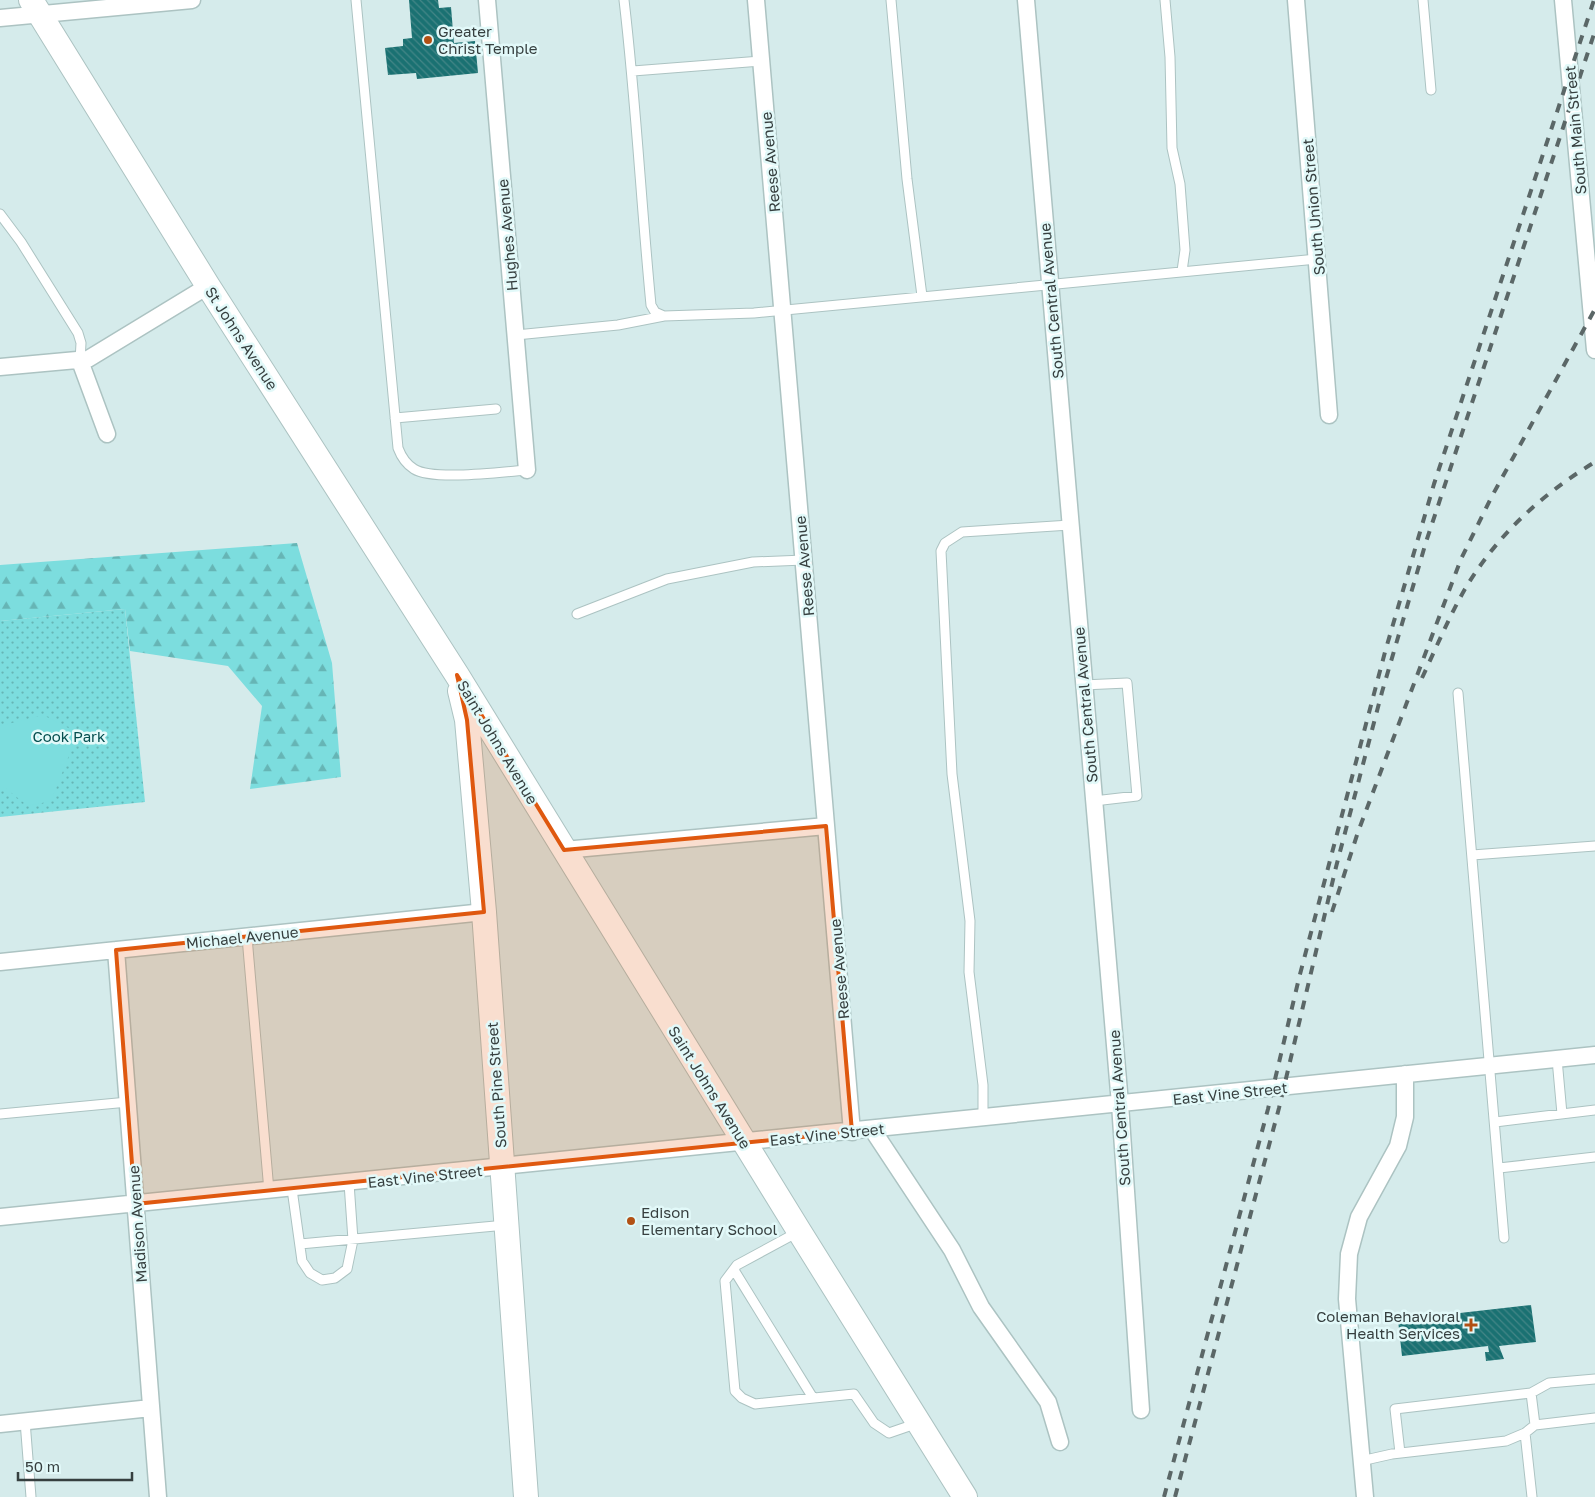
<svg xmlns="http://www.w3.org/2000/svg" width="1595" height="1497" font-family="'Golos Text',sans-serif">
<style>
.grass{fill:url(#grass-dots)}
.forest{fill:url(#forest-firs)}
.pitch{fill:#7cddde}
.building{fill:url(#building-back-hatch)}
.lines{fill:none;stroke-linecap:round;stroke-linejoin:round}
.lane-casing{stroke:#acc3c2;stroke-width:11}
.street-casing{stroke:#acc3c2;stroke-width:19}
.secondary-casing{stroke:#acc3c2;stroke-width:26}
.lane{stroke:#fff;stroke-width:9}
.street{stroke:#fff;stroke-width:16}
.secondary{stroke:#fff;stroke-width:24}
.rail{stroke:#5b6767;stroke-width:4;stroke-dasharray:9 9;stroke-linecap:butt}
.marked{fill:#df580f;fill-opacity:0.2;stroke:#df580f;stroke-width:4;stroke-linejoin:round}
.poi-dot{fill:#b25014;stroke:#e2f9f9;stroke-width:2}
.labels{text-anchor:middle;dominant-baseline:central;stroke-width:5;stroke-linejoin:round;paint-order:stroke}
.poi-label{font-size:15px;fill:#363f3f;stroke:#e2f9f9;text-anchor:start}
.street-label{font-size:15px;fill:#363f3f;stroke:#e2f9f9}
.park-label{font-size:15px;fill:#044e4f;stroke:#e2f9f9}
</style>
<defs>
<pattern id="grass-dots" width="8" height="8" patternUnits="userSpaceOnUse" patternTransform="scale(1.25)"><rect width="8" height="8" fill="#7cddde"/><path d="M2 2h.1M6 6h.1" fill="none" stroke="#66b5b5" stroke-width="1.8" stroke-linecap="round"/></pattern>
<pattern id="forest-firs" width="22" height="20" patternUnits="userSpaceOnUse" patternTransform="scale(1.25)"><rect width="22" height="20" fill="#7cddde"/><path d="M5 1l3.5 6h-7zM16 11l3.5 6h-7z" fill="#66b5b5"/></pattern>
<pattern id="building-back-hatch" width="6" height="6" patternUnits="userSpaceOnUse" patternTransform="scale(1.25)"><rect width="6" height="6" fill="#1a7172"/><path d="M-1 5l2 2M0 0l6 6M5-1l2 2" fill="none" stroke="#448687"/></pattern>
</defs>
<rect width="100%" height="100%" fill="#d5ebeb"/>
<path class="grass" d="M 125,609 L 145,802 L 0,817 L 0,621 Z"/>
<path class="forest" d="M 297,543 L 332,663 L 341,777 L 250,789 L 262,706 L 228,666 L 130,651 L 125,609 L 0,621 L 0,565 Z"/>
<path class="pitch" d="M 43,715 L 78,733 L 51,801 L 28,806 L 0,784 L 0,726 Z"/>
<path class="building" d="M 409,0 L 438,0 L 439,8 L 451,7 L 454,43 L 475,41 L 478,73 L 417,79 L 416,73 L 388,75 L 385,48 L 403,46 L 403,39 L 412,38 Z
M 1531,1305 L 1536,1342 L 1499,1346 L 1504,1359 L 1486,1361 L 1485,1352 L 1489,1352 L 1488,1346 L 1402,1356 L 1398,1320 Z"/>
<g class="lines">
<g class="lane-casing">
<path id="lane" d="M 356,0 L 398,448 C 401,456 406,464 414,469 C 433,481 502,472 527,470
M 624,0 C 636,101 641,203 651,305 L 655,312 L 664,316 L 754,313 L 1317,259
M 891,0 L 907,179 L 922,296
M 1165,0 L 1170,57 L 1172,148 L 1180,184 L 1185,250 L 1182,271
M 1423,0 L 1431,90
M 633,71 L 761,61
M 0,214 L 21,242 L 78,333 L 81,343 L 80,361
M 516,335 L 618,325 L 664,316
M 395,418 L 496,409
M 577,614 L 667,579 L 753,562 L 804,560
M 1083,685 L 1127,683 L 1137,796 L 1094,801
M 1458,693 L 1504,1238
M 1472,855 L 1595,846
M 247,937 L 269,1191
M 1557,1059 L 1562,1114
M 0,1114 L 128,1102
M 983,1118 L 983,1085 L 969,972 L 970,921 L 952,774 L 941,551 L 945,543 L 962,532 L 1070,525
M 1495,1122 L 1595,1110
M 1499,1168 L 1595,1157
M 292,1189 L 302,1261 L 310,1273 L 322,1280 L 335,1278 L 347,1269 L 353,1240 L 349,1183
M 798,1232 L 737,1265 L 725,1281 L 735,1391 L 742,1398 L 755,1404 L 854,1394 L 874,1423 L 889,1433 L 918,1423
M 300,1244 L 506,1225
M 734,1270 L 813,1398
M 1531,1393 L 1535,1425 L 1595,1418
M 25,1421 L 31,1497
M 1525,1433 L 1532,1497
M 1400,1453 L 1395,1409 L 1531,1393 L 1549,1383 L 1595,1379
M 1361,1461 L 1392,1454 L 1506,1441 L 1525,1433 L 1535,1425"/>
</g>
<g class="street-casing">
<path id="street" d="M 487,0 L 527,470
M 756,0 L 852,1132
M 1026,0 L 1120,1104 L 1141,1410
M 1296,0 L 1329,415
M 1563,0 L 1595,350
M 0,18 L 192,0
M 80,361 L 107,434
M 0,367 L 88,359 L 208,286
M 564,850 L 826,826
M 116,950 L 158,1497
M 0,962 L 484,912
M 872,1129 L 952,1250 L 981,1307 L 1048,1402 L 1060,1442
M 0,1217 L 1595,1055
M 0,1424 L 151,1408
M 1365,1497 L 1347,1299 L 1349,1254 L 1359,1217 L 1398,1146 L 1405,1117 L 1405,1074"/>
</g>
<g class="secondary-casing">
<path id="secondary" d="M 31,0 L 208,286 L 457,675 L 799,1231 L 965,1497
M 460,691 L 467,720 L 484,912 L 526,1497"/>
</g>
<use href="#lane" class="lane"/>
<use href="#street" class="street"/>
<use href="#secondary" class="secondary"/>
<path class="rail" d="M 1422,678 C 1436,648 1449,617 1465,589 C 1497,535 1542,494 1595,462
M 1332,912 L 1358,832 L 1461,559 L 1492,496 L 1595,309
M 1164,1497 L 1268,1109 L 1299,978 L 1385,652 L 1434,484 L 1594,0
M 1175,1497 L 1279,1108 L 1336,867 L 1382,692 L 1426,542 L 1595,31"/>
</g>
<path class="marked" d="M 457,675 L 564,850 L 826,826 L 852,1132 L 135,1204 L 116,950 L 484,912 L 467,720 Z"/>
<g class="poi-dot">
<circle cx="428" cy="40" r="5"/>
<circle cx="631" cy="1221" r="5"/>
<path d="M1468.5 1317.5h5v5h5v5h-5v5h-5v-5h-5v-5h5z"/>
</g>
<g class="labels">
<g class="poi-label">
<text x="438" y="31">Greater<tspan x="438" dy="17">Christ Temple</tspan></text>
<text x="641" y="1212">Edison<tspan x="641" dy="17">Elementary School</tspan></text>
<text x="1460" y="1316" text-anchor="end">Coleman Behavioral<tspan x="1460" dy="17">Health Services</tspan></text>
</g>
<g class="street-label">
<text transform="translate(1575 130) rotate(-95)">South Main Street</text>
<text transform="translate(770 162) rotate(-95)">Reese Avenue</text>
<text transform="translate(1313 207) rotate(-95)">South Union Street</text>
<text transform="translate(507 235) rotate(-95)">Hughes Avenue</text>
<text transform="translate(1051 301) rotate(-95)">South Central Avenue</text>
<text transform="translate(242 338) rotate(57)">St Johns Avenue</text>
<text transform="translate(804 566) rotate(-95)">Reese Avenue</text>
<text transform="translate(1085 705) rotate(-95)">South Central Avenue</text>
<text transform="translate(498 742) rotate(59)">Saint Johns Avenue</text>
<text transform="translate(242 937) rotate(-6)">Michael Avenue</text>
<text transform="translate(839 969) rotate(-95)">Reese Avenue</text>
<text transform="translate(496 1085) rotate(-94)">South Pine Street</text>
<text transform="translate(710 1087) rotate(58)">Saint Johns Avenue</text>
<text transform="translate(1230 1093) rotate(-6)">East Vine Street</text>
<text transform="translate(1119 1108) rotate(-94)">South Central Avenue</text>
<text transform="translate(827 1134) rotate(-6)">East Vine Street</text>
<text transform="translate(425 1176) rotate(-6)">East Vine Street</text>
<text transform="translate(137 1224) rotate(-94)">Madison Avenue</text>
</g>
<g class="park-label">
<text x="69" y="736">Cook Park</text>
</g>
</g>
<path d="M18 1472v8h114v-8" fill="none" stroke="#363f3f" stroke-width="2.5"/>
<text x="25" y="1472" font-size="15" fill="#363f3f" stroke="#e2f9f9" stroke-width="4" paint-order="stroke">50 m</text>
</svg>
